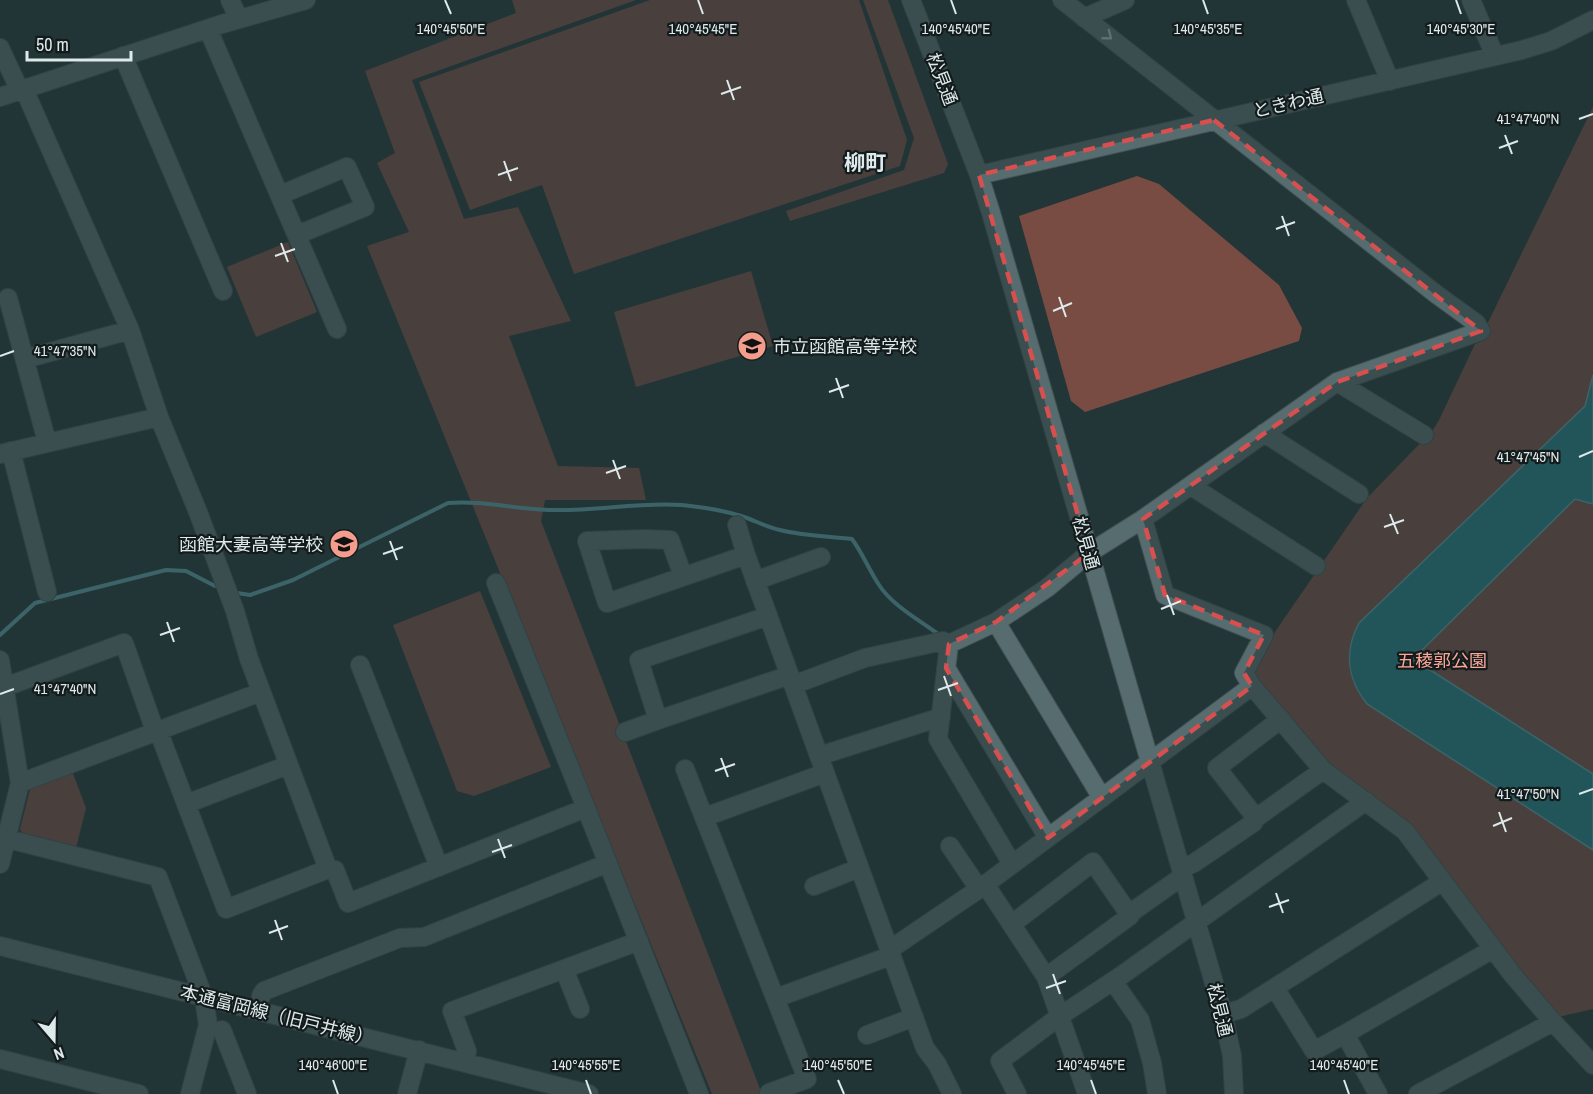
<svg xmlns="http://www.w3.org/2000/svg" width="1593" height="1094" font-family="'Archivo Narrow','Noto Sans JP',sans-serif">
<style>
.green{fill:#794c43}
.water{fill:#237d86;stroke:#5b9da4;stroke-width:1.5}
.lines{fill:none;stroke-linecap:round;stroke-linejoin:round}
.stream{stroke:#5b9da4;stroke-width:4}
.minor-casing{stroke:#415254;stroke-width:20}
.minor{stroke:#576c6e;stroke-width:18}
.oneway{stroke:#a7b7b8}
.marked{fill:none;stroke:#d74f4f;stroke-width:4.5;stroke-dasharray:12 8;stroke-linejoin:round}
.ticks{fill:none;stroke:#dde9ea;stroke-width:2}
.labels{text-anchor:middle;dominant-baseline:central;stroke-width:4.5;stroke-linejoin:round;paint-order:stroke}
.street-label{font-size:18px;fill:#dde9ea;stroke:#131b1c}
.poi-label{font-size:18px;fill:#dde9ea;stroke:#131b1c;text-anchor:start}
.park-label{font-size:18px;fill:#fda696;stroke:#131b1c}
.quarter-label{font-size:21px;font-weight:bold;fill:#dde9ea;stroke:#131b1c}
.ticks-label{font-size:15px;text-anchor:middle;fill:#dde9ea;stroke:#131b1c;stroke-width:4.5;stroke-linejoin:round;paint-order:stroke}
</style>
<rect width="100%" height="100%" fill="#223537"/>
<path class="green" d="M 512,0 L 636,0 L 412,80 L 464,219 L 518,207 L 571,321 L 509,336 L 558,466 L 639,468 L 646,500 L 545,500 L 541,521 L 762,1094 L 712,1094 L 367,246 L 409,232 L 377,163 L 395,153 L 365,71 L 516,13 Z
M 650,0 L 859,0 L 907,140 L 900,166 L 574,274 L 542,185 L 470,210 L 419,82 Z
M 863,0 L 888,0 L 948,164 L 944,173 L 790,221 L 786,211 L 904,170 L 914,138 Z
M 1593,107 L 1593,1009 L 1558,1017 L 1545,1004 L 1409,825 L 1323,762 L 1251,672 L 1277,629 L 1367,498 L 1433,430 L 1439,420 L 1475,344 L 1478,343 Z
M 1137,176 L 1159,184 L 1279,285 L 1302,328 L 1299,341 L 1085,412 L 1071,401 L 1019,216 Z
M 288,242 L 317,312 L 256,337 L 227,267 Z
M 751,271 L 773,346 L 636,387 L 614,312 Z
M 480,591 L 551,767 L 474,796 L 457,791 L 393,625 Z
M 72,771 L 86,808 L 76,848 L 23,836 L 20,829 L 30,789 L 34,785 Z"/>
<path class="water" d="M 1593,375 L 1593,504 L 1575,499 L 1413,659 L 1593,774 L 1593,850 L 1367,704 C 1347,679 1344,651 1359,623 L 1585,406 Z"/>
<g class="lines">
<path class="stream" d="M 237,593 L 250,595 L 293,580 L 448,503 C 484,500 518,510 553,510 C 597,511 639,502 682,505 C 702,507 722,510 741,516 C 754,520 766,527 780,530 C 804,536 828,536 852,539 C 863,554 869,570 879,585 C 892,605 919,620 938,634
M 0,635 L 35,603 L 166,570 L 186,571 L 215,586"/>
<g class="minor-casing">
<path id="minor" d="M 230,0 L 239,19
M 911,0 L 979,175 L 991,213 L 1223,1014 L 1232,1056 L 1234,1094
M 1356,0 L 1390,81
M 1471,0 L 1495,56
M 1084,18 L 1125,0
M 208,29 L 337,329
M 0,48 L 20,91
M 123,56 L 223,291
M 24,89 L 130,330 L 159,417 L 198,512 L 235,611 L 249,659 L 328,869 L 335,870 L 348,903 L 586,808 L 699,1094
M 0,97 L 222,24 L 306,0
M 979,175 L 1522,50 L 1551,41 L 1593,20
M 280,195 L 347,167 L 365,207 L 297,235
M 8,298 L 47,442
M 25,359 L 130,330
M 1337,382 L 1424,435
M 1264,433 L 1359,494
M 11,451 L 47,592
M 0,454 L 159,417
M 1191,486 L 1316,566
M 1143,519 L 1165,595 L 1264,635 L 1244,673 L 1252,686 L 1323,770 L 1405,831 L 1512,974 L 1553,1022 L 1593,1065
M 737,525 L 746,555
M 683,576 L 670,540 L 644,539 L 587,541 L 607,603 L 746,555 L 925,1048 L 937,1064 L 952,1094
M 755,581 L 821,557
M 496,583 L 586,808
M 768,616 L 639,660 L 658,720 L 790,675
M 996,622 L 1102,798
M 949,644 L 938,739 L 1012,864
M 0,660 L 20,783
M 360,665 L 439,867
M 946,668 L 1048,838
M 793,685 L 865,658 L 943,641 L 949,644 L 996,622 L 1047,588 L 1089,553 L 1143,519 L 1337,382 L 1481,331 L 1476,323 L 1436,294 L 1062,0
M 5,687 L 124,643 L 155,731
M 158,730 L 226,909 L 328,869
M 625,732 L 658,720
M 819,756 L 941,717
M 685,769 L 807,1079 L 769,1093
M 186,804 L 288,765
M 705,817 L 825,773
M 1256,818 L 1217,768 L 1281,719
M 0,837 L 158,877 L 204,998 L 208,1025 L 190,1094
M 950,846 L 979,889
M 0,864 L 20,783 L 261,692
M 1181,869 L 1194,863 L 1253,823 L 1256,818 L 1323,770
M 985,884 L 1046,977 L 1087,1094
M 814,886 L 859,868
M 1129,914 L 1183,876
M 1012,924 L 1093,862 L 1129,914 L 1130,916 L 1046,977
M 0,946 L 589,1094
M 890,953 L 895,946 L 979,889 L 1252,686
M 564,969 L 580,1009
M 1113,981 L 1140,1020 L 1152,1063 L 1157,1094
M 1275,988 L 1314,1051 L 1345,1034
M 261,996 L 264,991 L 400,938 L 424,937 L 608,863
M 776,998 L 882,959 L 892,958
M 1223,1014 L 1241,1009 L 1443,881
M 222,1030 L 247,1094
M 867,1035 L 914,1017
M 0,1059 L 139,1094
M 465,1062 L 467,1051 L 452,1011 L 639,941
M 407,1094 L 419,1050
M 1017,1094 L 1000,1061 L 1060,1016 L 1122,975 L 1366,801
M 1378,1094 L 1345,1034 L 1493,949
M 1418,1094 L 1553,1022"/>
</g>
<use href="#minor" class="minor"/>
</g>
<defs><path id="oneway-chevron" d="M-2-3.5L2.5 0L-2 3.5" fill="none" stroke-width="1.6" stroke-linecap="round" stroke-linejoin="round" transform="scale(1.5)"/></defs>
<use class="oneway" href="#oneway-chevron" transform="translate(1108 36) rotate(38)"/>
<path d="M0 0H1593V1094H0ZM 1214,120 L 1481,331 L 1337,382 L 1143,519 L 1165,595 L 1264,635 L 1244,673 L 1252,686 L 1048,838 L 946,668 L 949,644 L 996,622 L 1089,553 L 979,175 Z" fill="#223537" fill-opacity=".55" fill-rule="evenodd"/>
<path class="marked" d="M 1214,120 L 1481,331 L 1337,382 L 1143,519 L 1165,595 L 1264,635 L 1244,673 L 1252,686 L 1048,838 L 946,668 L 949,644 L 996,622 L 1089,553 L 979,175 Z"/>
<path class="ticks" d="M 445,0 L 451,14M 698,0 L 703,14M 951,0 L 956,14M 1203,0 L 1208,14M 1456,0 L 1461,14M 727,80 L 734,100M 721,94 L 741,87M 1579,119 L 1593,114M 1505,135 L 1512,154M 1499,148 L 1518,141M 504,161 L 511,181M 498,175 L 518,168M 1282,216 L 1289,236M 1276,229 L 1295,222M 281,243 L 288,262M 275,256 L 295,249M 1059,297 L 1066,317M 1053,311 L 1072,303M 0,356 L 14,351M 836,378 L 843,398M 829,392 L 849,385M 1579,457 L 1593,451M 613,460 L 620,479M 606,473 L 626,466M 1390,514 L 1398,534M 1384,527 L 1404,520M 390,541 L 397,560M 383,554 L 403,547M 1167,595 L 1174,615M 1161,609 L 1181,601M 167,622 L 174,642M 160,635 L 180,628M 944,676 L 951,696M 938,690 L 958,683M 0,694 L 14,689M 721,758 L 728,777M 715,771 L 735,764M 1579,794 L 1593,789M 1499,812 L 1506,832M 1493,826 L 1512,818M 498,839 L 505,858M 492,852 L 512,845M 1276,893 L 1283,913M 1269,907 L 1289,900M 275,920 L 282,940M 269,933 L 288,926M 1053,974 L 1060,994M 1046,988 L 1066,981M 333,1080 L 338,1094M 586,1080 L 591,1094M 838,1080 L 844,1094M 1091,1080 L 1096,1094M 1344,1080 L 1349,1094"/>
<defs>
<g id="school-disc" transform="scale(1.5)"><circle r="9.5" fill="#f59d8d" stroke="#131b1c"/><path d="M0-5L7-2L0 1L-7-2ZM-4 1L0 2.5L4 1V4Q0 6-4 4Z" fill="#111"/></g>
</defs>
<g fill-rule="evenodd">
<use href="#school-disc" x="752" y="346"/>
<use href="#school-disc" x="344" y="544"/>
</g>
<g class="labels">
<g class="street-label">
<text transform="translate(942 79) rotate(69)">松見通</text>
<text transform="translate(1288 103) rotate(-13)">ときわ通</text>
<text transform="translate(1086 543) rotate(74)">松見通</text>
<text transform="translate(1220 1010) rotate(76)">松見通</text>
<text transform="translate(277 1015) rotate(14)">本通富岡線（旧戸井線）</text>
</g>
<g class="poi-label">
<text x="773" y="346">市立函館高等学校</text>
<text x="323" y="544" text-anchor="end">函館大妻高等学校</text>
</g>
<g class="park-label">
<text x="1442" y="660">五稜郭公園</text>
</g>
<g class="quarter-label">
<text x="865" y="162">柳町</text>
</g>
</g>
<g class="ticks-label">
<text x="703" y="34">140°45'45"E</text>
<text x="1461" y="34">140°45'30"E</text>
<text x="451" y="34">140°45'50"E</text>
<text x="956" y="34">140°45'40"E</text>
<text x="1208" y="34">140°45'35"E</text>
<text x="1528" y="124">41°47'40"N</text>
<text x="65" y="356">41°47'35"N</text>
<text x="1528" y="462">41°47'45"N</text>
<text x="65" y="694">41°47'40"N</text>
<text x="1528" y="799">41°47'50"N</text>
<text x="333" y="1070">140°46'00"E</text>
<text x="586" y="1070">140°45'55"E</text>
<text x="838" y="1070">140°45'50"E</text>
<text x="1091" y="1070">140°45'45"E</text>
<text x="1344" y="1070">140°45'40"E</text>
</g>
<g transform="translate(54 1040) rotate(160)" stroke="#131b1c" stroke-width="4.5" paint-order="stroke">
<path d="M0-4.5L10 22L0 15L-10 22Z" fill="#dde9ea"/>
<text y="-9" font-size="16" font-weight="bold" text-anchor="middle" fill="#dde9ea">N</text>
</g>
<path d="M27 51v9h104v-9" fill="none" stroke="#dde9ea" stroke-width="3"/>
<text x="36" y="51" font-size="18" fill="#dde9ea" stroke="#131b1c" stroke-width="4.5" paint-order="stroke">50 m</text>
</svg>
